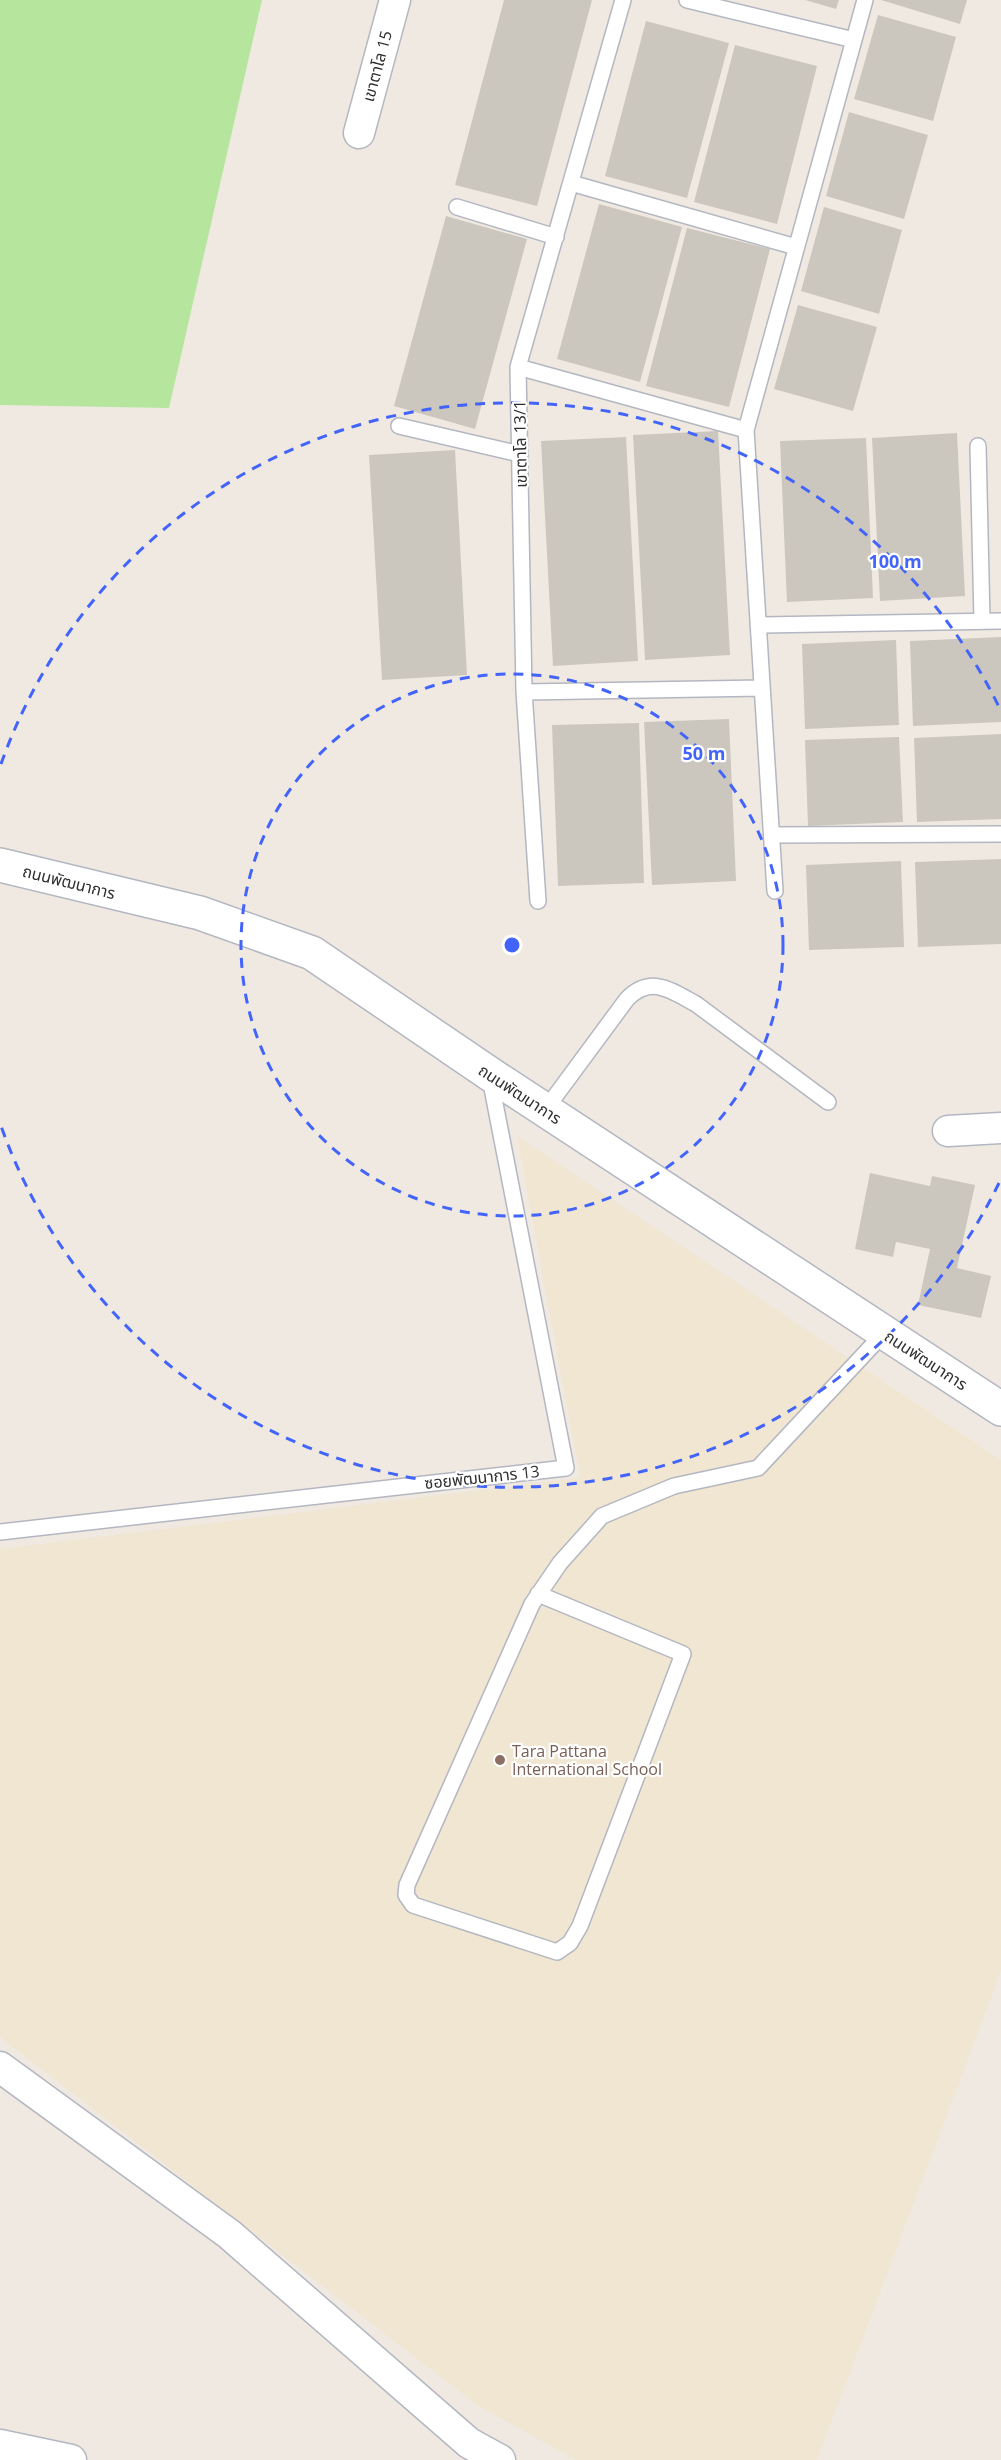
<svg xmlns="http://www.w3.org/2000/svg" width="1001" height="2460" font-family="'Open Sans','Noto Sans Thai',sans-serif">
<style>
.education{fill:#f0e6d1}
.green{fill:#b6e59e}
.building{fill:#cbc7bf}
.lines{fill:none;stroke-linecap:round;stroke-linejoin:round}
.lane-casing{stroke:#b4b7c1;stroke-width:18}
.street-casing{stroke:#b4b7c1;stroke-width:33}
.secondary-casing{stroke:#b4b7c1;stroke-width:36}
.lane{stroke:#fff;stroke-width:15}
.street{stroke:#fff;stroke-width:30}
.secondary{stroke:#fff;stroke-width:33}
.ring{fill:none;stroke:#4264fb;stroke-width:3;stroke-dasharray:10 8}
.education-dot{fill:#8d6e63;stroke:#fff;stroke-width:2}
.labels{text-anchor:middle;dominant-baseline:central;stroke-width:4.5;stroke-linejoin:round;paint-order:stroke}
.street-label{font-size:16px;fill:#2e2e2e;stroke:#fff}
.education-label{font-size:16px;fill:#785e54;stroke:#fff;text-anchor:start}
.centre{fill:#4264fb;stroke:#fff;stroke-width:3}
.ring-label{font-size:18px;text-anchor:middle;font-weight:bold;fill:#4264fb;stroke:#fff;stroke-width:4.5;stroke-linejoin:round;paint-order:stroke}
</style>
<rect width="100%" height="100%" fill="#efe9e1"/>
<path class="education" d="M 517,1136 L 1001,1460 L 1001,1971 L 817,2460 L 576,2460 L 477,2405 L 0,2037 L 0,1549 L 580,1478 Z"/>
<path class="green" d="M 0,0 L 262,0 L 169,408 L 0,405 Z"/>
<path class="building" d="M 504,0 L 592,0 L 537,206 L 455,185 Z
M 805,0 L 839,0 L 836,9 Z
M 881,0 L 967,0 L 960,24 Z
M 878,15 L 956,37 L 933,121 L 854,99 Z
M 646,21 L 729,43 L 687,198 L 605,176 Z
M 735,45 L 817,66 L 777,224 L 694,202 Z
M 849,112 L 928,135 L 904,219 L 826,196 Z
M 599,204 L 682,227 L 640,382 L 557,359 Z
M 824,207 L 902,230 L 879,314 L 801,291 Z
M 446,216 L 527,239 L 475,429 L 394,406 Z
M 687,228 L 770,249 L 729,407 L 646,386 Z
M 798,305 L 877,327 L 853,411 L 774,389 Z
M 718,431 L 730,655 L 645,660 L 633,435 Z
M 957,433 L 965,596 L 880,601 L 872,438 Z
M 626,437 L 638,661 L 553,666 L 541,441 Z
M 866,438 L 873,598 L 787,602 L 780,441 Z
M 455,450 L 467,675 L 382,680 L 369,455 Z
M 1001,637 L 1001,722 L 913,726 L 910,641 Z
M 896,640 L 899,725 L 805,729 L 802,644 Z
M 729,719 L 736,881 L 652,885 L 644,722 Z
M 639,723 L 644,883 L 558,886 L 552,725 Z
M 1001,734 L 1001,819 L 917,822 L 914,738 Z
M 899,737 L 903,822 L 808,826 L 805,740 Z
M 1001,859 L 1001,944 L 918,947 L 915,862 Z
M 901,861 L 904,947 L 809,950 L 806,865 Z
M 870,1173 L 930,1186 L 932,1176 L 975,1185 L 957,1268 L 991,1276 L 981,1318 L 918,1305 L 930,1249 L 896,1242 L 893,1257 L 855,1249 Z"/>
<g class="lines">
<g class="lane-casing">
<path id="lane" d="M 687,0 L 854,40
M 571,183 L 796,247
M 457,207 L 556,237
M 518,367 L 746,430
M 399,426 L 520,454
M 978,446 L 982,621
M 758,625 L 1001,621
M 525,692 L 762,688
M 772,835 L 1001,834
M 775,891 L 746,430 L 865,0
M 538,901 L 524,691 L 518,367 L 623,0
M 545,1110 L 627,999 C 651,975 670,990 696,1004 L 828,1102
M 0,1532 L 566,1468 L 490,1078
M 538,1594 L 683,1654 L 580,1926 L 570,1943 L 557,1952 L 413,1905 L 406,1895 L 407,1885 L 532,1604 L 560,1563 L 602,1516 L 674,1486 L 758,1468 L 884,1333"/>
</g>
<g class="street-casing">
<path id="street" d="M 359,133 L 395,0
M 948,1131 L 1001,1128
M 0,2067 L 229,2234 L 469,2443 L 500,2460
M 0,2445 L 71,2460"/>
</g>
<g class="secondary-casing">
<path id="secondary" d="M 0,865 L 200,913 L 312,953 L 490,1074 L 1001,1409"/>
</g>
<use href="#lane" class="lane"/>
<use href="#street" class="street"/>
<use href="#secondary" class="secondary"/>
</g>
<g class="ring">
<circle cx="512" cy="945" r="271"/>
<path d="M999 1183A542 542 0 0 1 1 1126M1 764A542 542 0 0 1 999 707"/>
</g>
<circle class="education-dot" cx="500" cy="1760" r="6"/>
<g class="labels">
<g class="street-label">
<text transform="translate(377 66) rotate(-75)">เขาตาโล 15</text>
<text transform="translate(520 444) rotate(-91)">เขาตาโล 13/1</text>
<text transform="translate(69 882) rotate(14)">ถนนพัฒนาการ</text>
<text transform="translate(520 1094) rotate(33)">ถนนพัฒนาการ</text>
<text transform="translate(926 1360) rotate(33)">ถนนพัฒนาการ</text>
<text transform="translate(482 1477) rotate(-6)">ซอยพัฒนาการ 13</text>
</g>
<g class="education-label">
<text x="512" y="1751">Tara Pattana<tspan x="512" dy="18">International School</tspan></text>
</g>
</g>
<circle cx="512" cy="945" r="9" class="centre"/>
<g class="ring-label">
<text x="895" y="568">100 m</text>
<text x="704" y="760">50 m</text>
</g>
</svg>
